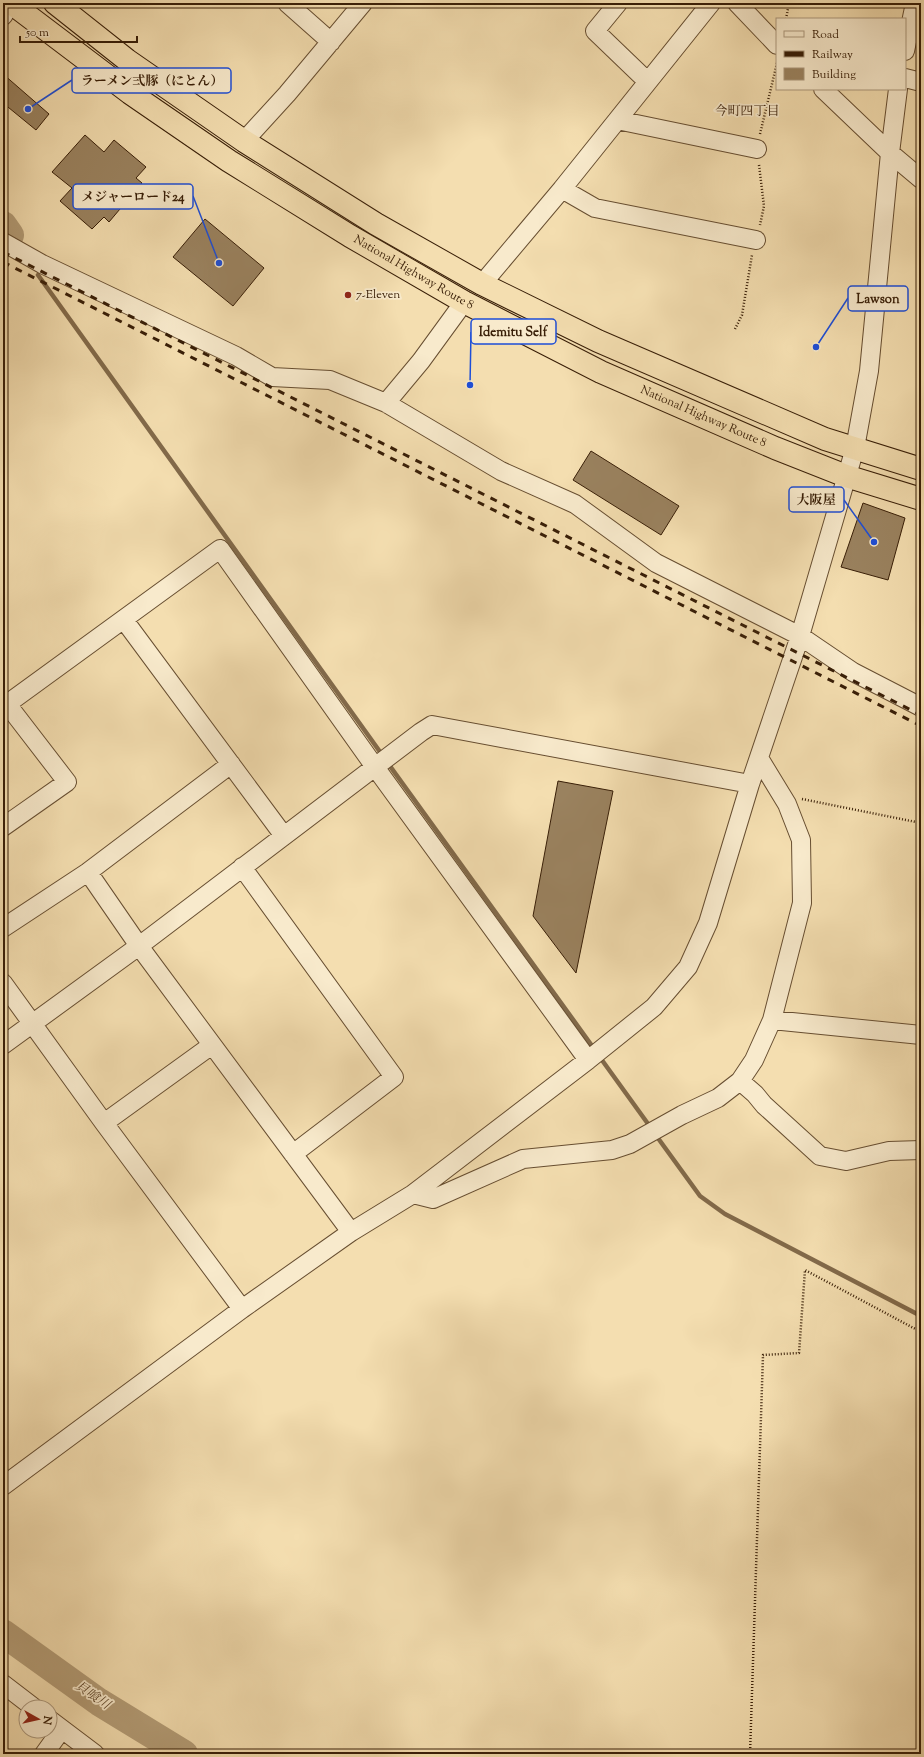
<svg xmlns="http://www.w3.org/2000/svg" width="924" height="1757" font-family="'Sorts Mill Goudy','Noto Serif JP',serif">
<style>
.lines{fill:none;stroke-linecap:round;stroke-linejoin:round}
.stream{stroke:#826a4a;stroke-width:4.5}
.river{stroke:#b49d77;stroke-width:28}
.building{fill:#9a825f;stroke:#381e07}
.minor-casing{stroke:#674e31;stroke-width:20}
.highway-casing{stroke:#381e07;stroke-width:24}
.path{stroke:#381e07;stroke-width:2.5;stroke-dasharray:1 2;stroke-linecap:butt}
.minor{stroke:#f8eacc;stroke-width:18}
.highway{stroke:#f4deb0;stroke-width:22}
.rail{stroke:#381e07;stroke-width:3;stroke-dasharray:7 7;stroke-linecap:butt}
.poi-dot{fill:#8f2418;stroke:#f8eacc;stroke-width:1.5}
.labels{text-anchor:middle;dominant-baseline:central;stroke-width:3.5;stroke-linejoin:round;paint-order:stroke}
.street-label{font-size:12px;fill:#381e07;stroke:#f8eacc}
.poi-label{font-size:12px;fill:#381e07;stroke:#f8eacc;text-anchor:start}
.neighbourhood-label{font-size:13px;fill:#381e07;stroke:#f8eacc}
.water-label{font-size:13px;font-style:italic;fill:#634a2e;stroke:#f8eacc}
.leader{fill:none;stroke:#1d4ed8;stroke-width:1.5}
.callout-dot{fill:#1d4ed8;stroke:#f8eacc;stroke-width:1.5}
.callout{fill:#f8eacc;stroke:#1d4ed8;stroke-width:1.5}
.callout-label{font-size:13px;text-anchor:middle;font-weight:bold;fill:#381e07}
</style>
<rect width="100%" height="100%" fill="#f4deb0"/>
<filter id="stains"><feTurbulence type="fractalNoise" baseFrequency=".005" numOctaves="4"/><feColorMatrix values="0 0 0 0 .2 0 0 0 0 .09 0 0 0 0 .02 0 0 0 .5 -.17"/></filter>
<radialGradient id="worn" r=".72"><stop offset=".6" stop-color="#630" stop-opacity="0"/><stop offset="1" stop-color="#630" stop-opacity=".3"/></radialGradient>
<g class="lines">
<path class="stream" d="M 38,275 L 383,756
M 387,762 L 595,1050
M 599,1056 L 651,1128
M 655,1134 L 700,1196 L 725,1214 L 921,1316"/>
<path class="river" d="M 3,225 L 10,235
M 3,1633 L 99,1702 L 184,1754"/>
</g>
<path class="building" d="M 3,74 L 49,114 L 36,130 L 3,103 Z
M 85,135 L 104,152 L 114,140 L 146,167 L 136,178 L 142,183 L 109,222 L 104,217 L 92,229 L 60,201 L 72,188 L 52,172 Z
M 205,219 L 264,268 L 233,306 L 173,257 Z
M 591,451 L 679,506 L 661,535 L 573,480 Z
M 863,503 L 905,518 L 888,580 L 841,567 Z
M 558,781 L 613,791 L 576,973 L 533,916 Z"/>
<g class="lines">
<g class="minor-casing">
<path id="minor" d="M 287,3 L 331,42
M 618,3 L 595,31 L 647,81
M 737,3 L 777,45
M 3,16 L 11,3
M 905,51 L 915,3
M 905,78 L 921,82
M 823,89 L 890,153 L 921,179
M 617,120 L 757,149
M 244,141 L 287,94 L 363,3
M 562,189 L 595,208 L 756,240
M 3,242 L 42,264 L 236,356 L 272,377 L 330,380 L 386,403 L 501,471 L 575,504 L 656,563 L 800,636 L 853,672 L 921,707
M 482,284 L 562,189 L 711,3
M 386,403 L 421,361 L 464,302
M 124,620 L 284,836
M 3,707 L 220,549 L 375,767 L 588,1060
M 3,827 L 67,782 L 7,704
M 242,867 L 394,1077 L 293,1154
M 88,872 L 139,946 L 351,1232
M 3,928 L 88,872 L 231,764
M 3,983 L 104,1123 L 242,1309
M 772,1020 L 921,1035
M 3,1045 L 139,946 L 421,732 L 432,725 L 750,784
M 740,1081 L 755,1094 L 764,1105 L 820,1156 L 846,1161 L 889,1151 L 921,1150
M 104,1123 L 212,1045
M 413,1194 L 433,1199 L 523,1159 L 612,1150 L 630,1144 L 682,1115 L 718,1098 L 740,1081 L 754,1060 L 772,1020 L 802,903 L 801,840 L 787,804 L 759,758
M 3,1486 L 242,1309 L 351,1232 L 413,1194 L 588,1060 L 654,1007 L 688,967 L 708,923 L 750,784 L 800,636 L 855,448 L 869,371 L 890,153 L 898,89
M 3,1684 L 33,1707
M 50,1720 L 95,1754
M 44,1754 L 62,1729"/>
</g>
<g class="highway-casing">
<g id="highway">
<path id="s1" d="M 11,3 L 130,93 L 229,161 L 350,236 L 464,302 L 601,372 L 775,448 L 846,476 L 921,499"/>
<path d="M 55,3 L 127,60 L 244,141 L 376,224 L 482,284 L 598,341 L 825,439 L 921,469"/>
</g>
</g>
<path class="path" d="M 786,19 L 789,3
M 760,134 L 777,63
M 759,165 L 764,206 L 760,225
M 735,329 L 742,315 L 752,255
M 802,799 L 921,823
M 750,1754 L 763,1355 L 799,1353 L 805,1270 L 921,1332"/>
<use href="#minor" class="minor"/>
<use href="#highway" class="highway"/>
<path class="rail" d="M 3,252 L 921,715
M 3,262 L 921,726"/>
</g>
<circle class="poi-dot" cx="348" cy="295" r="4"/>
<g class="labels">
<g class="street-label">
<text stroke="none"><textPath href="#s1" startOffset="485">National Highway Route 8</textPath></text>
<text stroke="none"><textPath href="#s1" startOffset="809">National Highway Route 8</textPath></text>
</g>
<g class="poi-label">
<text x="356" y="295">7-Eleven</text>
</g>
<g class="neighbourhood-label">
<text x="747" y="112">今町四丁目</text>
</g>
<g class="water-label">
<text transform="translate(92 1696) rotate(34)">貝喰川</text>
</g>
</g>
<path class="leader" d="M28 109L72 80M219 263L193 196M816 347L848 298M470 385L471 332M874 542L844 500"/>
<g class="callout-dot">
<circle cx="28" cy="109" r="4"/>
<circle cx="219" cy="263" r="4"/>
<circle cx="816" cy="347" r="4"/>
<circle cx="470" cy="385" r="4"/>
<circle cx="874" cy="542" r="4"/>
</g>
<g class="callout">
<rect x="72" y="68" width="159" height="25" rx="4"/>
<rect x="73" y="184" width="120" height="25" rx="4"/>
<rect x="848" y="286" width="60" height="25" rx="4"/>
<rect x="471" y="319" width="85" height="25" rx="4"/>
<rect x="789" y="487" width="55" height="25" rx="4"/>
</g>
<g class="callout-label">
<text x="152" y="85">ラーメン弍豚（にとん）</text>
<text x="133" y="201">メジャーロード24</text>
<text x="878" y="303">Lawson</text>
<text x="513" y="336">Idemitu Self</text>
<text x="816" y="504">大阪屋</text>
</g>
<rect width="924" height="1757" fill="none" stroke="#f4deb0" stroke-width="16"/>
<rect x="4" y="4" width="916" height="1749" fill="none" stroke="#381e07" stroke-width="2"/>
<rect x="8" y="8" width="908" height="1741" fill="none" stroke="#381e07"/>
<rect x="776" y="18" width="130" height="72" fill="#f8eacc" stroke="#ab987d"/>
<rect x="784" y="31" width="20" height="6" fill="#f8eacc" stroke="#ab987d"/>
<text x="812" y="38" font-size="12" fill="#381e07">Road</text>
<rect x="784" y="51" width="20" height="6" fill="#381e07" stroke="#ab987d"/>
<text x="812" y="58" font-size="12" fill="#381e07">Railway</text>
<rect x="784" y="68" width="20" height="12" fill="#9a825f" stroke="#ab987d"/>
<text x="812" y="78" font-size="12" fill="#381e07">Building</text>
<g transform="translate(38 1719) rotate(98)"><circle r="19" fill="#f8eacc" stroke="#ab987d"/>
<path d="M0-3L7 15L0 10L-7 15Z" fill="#8f2418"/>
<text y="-6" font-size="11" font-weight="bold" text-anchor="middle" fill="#381e07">N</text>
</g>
<path d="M20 36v6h117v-6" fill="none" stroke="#381e07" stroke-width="2"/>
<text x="26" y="36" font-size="12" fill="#381e07" stroke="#f8eacc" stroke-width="3" paint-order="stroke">50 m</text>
<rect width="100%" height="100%" filter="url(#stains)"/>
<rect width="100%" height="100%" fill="url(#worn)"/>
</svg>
